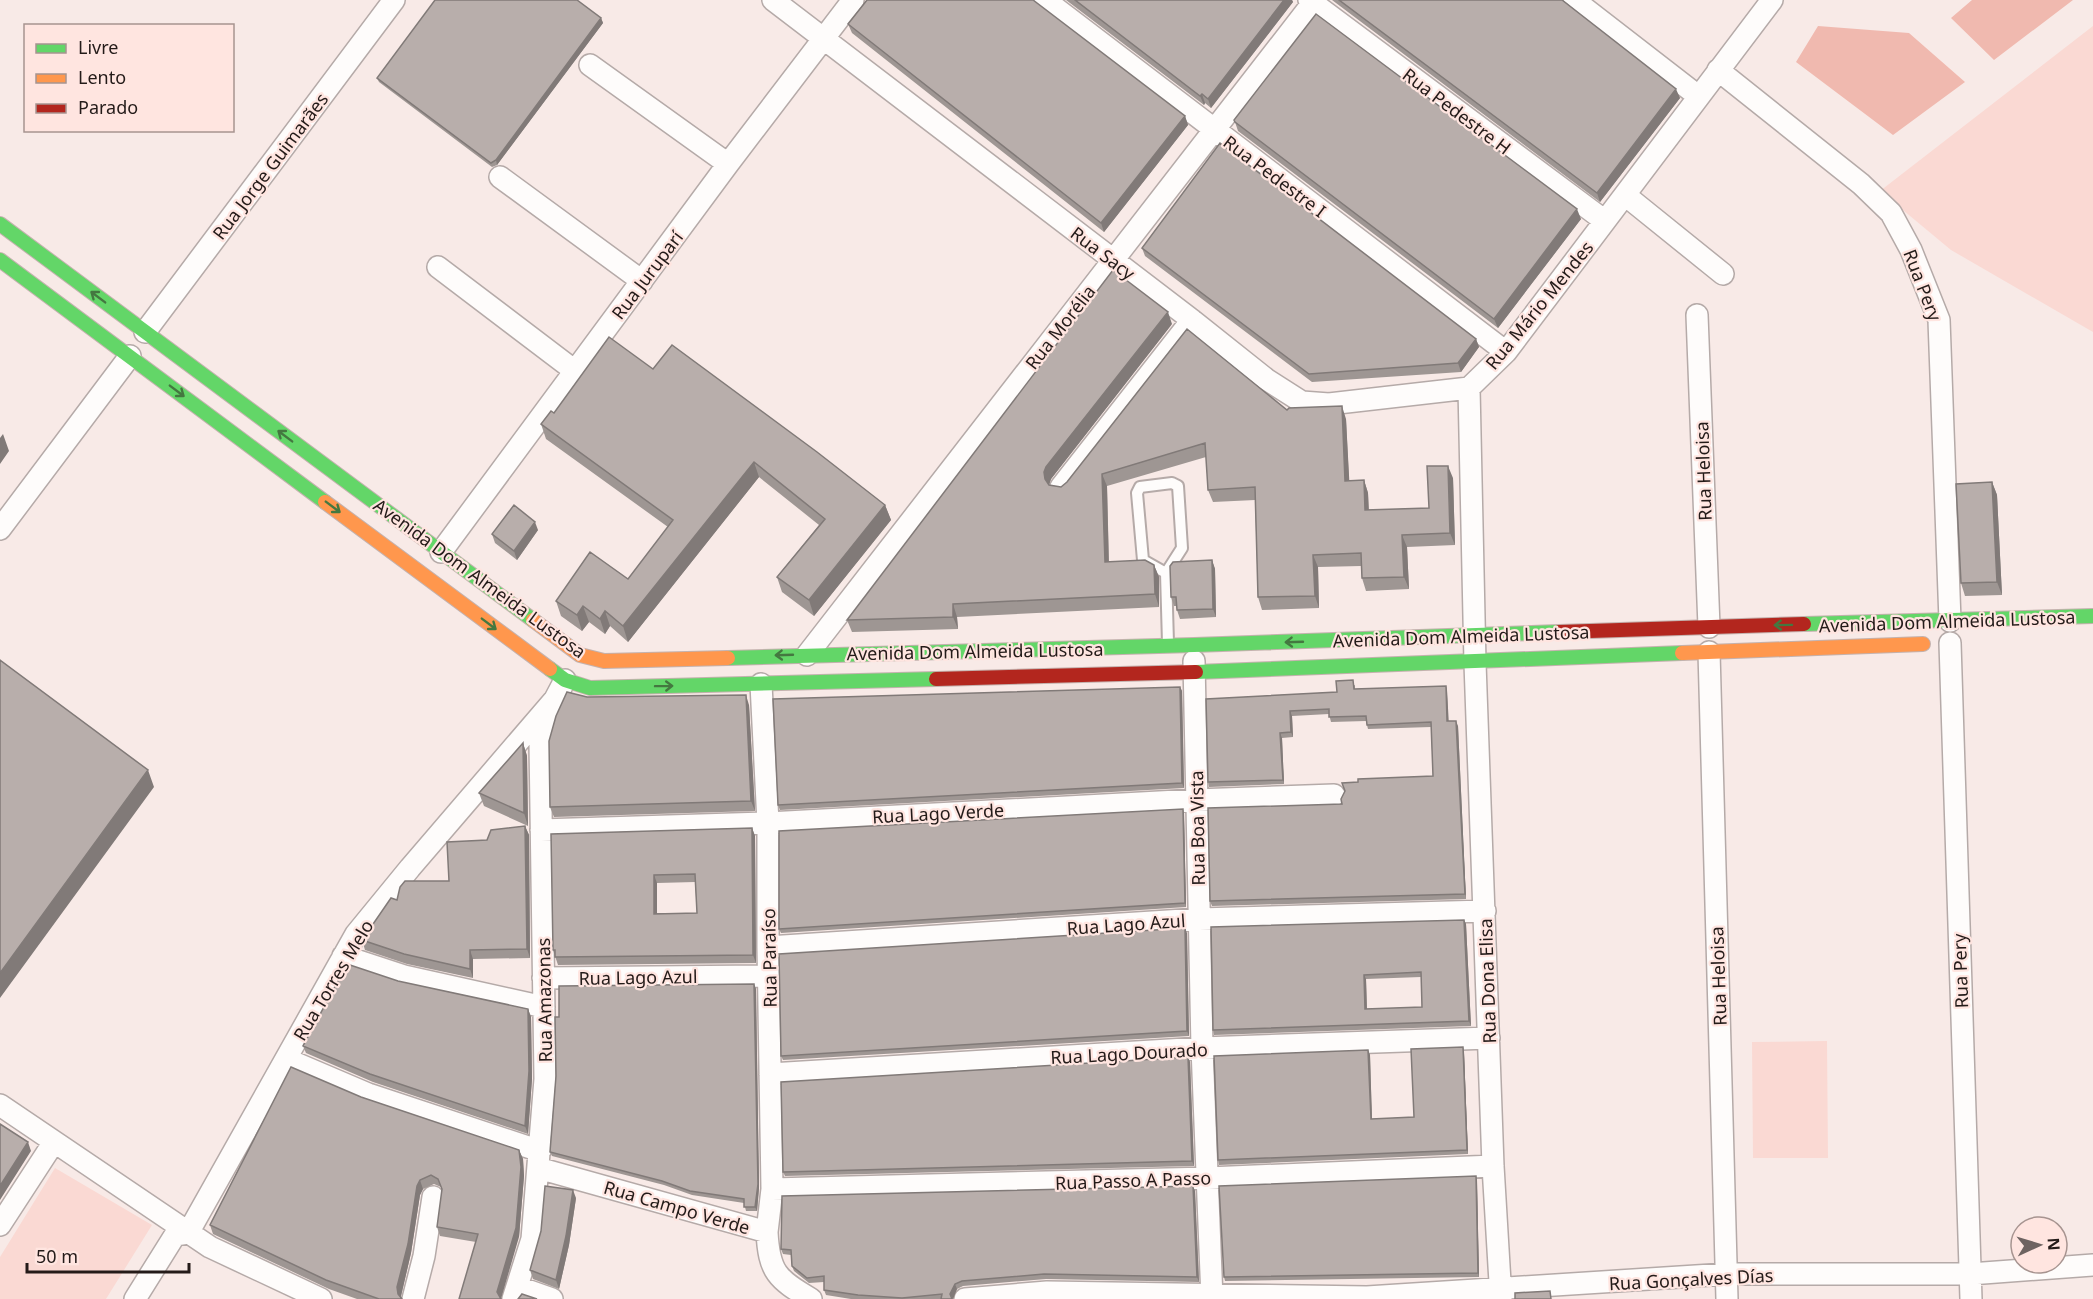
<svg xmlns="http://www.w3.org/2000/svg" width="2093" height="1299" font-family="'Noto Sans',sans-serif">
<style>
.green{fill:#fad9d3}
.water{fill:#f0b9af}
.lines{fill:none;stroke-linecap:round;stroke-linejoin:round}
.lane-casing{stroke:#b5aaa8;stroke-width:14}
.street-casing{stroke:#b5aaa8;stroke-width:24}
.fast-casing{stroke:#c4b2ae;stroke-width:16}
.slow-casing{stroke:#c4b2ae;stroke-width:16}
.jam-casing{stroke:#c4b2ae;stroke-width:16}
.lane{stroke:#fefcfb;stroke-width:10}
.street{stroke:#fefcfb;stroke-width:21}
.fast{stroke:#63d668;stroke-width:14}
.slow{stroke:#ff974d;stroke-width:14}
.jam{stroke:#b3261e;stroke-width:14}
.wall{fill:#9e9693;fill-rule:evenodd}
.shaded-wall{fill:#817a78}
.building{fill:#b8aeab;stroke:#817a78;stroke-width:1.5;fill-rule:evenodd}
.oneway{stroke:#447840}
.labels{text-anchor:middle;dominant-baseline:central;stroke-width:4.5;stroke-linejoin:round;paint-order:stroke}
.street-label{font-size:18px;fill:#241b19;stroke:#ffe5e0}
</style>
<rect width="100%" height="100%" fill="#f8eae7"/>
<path class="green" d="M 2093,26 L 2093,332 L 1951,250 L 1880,191 Z
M 1827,1041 L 1828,1158 L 1753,1158 L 1752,1042 Z
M 55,1168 L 152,1225 L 106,1299 L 0,1299 L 0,1257 Z"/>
<path class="water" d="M 1972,0 L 2073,0 L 1994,60 L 1951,18 Z
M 1818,26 L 1909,33 L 1965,82 L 1893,135 L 1796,62 Z"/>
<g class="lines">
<g class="lane-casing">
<path id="lane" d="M 1172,483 L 1178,486 L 1182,548 L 1166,573 L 1143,560 L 1137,493 L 1140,487 Z
M 1166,573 L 1168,643"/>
</g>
<g class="street-casing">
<path id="street" d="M 773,0 L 1192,320 L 1266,379 L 1302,402 L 1329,404 L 1469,388
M 1045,0 L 1506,352
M 1309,0 L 1605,221
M 1574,0 L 1698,96
M 590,65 L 728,164
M 1718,70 L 1861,184 L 1891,213 L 1911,250 L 1939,320 L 1950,621
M 500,177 L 642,281
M 1625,195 L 1723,274
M 438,267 L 575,371
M 1697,315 L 1709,627
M 145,332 L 394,0
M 1061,487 L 1192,320
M 0,529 L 130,356
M 441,552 L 728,164 L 853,0
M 1950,643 L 1971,1299
M 1709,652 L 1727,1299
M 807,655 C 976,436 1146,219 1315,0
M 1194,661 L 1202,1048 L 1212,1299
M 761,684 L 768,823 L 768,947 L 772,1189 L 767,1232
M 541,830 L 768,823 L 1196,800 L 1334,795
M 768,947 L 1199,919 L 1485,911
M 343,956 L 404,976 L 544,1007
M 543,978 L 769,976
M 286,1059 L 368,1094 L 540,1151
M 770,1074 L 1202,1048 L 1489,1038
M 0,1105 L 210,1247 L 321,1299
M 538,1168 L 767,1232 C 769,1272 777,1279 811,1299
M 772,1189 L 1208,1178 L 1493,1166
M 0,1225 L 54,1142
M 518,1287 L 552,1299
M 135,1299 L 175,1235 L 188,1233 L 356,934 L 410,868 L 555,699 L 565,680
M 413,1299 L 424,1256 L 433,1197
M 513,1299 L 532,1239 L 545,1079 L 540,743 L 551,711
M 965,1299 L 1047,1292 L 1367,1297 L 1727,1274 L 1970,1274 L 2093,1265
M 1501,1299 L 1493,1166 L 1475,663 L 1469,388 L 1506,352 L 1772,0"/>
</g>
<g class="fast-casing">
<path id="fast" d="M 0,224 L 533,620
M 0,260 L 325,502
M 1804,624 L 2093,616
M 728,658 L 1194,645 L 1559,632
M 550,669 L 565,680 L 590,688 L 936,679
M 1196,672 L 1682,653"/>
</g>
<g class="slow-casing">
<path id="slow" d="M 325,502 L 550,669
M 533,620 L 580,655 L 604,661 L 728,658
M 1682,653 L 1923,644"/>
</g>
<g class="jam-casing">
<path id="jam" d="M 1559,632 L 1804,624
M 936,679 L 1196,672"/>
</g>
<use href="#lane" class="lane"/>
<use href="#street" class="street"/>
<use href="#fast" class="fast"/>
<use href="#slow" class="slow"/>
<use href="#jam" class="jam"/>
</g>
<path class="wall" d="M 1066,0 L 1292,0 L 1293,2 L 1211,108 L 1205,103 L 1204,105 Z
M 1332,0 L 1563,0 L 1680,98 L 1600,202 Z
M 601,18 L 603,23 L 497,165 L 492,167 L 379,82 L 377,78 Z
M 848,24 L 1185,116 L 1188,125 L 1104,232 L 852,33 Z
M 1235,122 L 1581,219 L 1498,328 L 1238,131 Z
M 1142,248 L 1476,339 L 1479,347 L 1461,372 L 1312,382 L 1145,256 Z
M 1172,324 L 1051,479 L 1049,485 L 1061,487 L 1287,410 L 1346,419 L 1349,481 L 1364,480 L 1368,493 L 1369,510 L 1429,508 L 1453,478 L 1455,545 L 1407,547 L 1409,589 L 1366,591 L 1362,578 L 1361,566 L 1318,567 L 1319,608 L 1262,610 L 1258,597 L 1255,500 L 1213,502 L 1208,490 L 1206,457 L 1107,486 L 1109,562 L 1154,565 L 1159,577 L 1159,607 L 957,617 L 958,629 L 852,632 L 847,620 Z
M 653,369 L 885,505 L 891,520 L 814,616 L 782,592 L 777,577 L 819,525 L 759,477 L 628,642 L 610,626 L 605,634 L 589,622 L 582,631 L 561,616 L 556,601 L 628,579 L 668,527 L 546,439 L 541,424 L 554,413 Z
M 1992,482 L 1997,495 L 2002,595 L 1965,596 L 1961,583 Z
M 538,530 L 517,560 L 495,543 L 492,534 Z
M 1212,560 L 1215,569 L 1216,617 L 1180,619 L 1177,610 L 1177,606 L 1174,606 L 1171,597 Z
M 1355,685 L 1355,689 L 1446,686 L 1447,690 L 1448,721 L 1458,726 L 1466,899 L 1212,906 L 1210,901 L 1342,804 L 1358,782 L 1433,776 L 1431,727 L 1368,729 L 1366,721 L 1331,722 L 1329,714 L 1292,716 L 1293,737 L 1282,738 L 1284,784 L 1209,787 L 1208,782 L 1206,699 L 1337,692 Z
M 1180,687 L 1182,691 L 1184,788 L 780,810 L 778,805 Z
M 587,697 L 749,705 L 755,811 L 554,817 L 550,807 Z
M 523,743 L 527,756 L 528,826 L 484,806 L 479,793 Z
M 1184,813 L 1186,907 L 781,933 L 779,929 Z
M 525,826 L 529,835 L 530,958 L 473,959 L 473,978 L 407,964 L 365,950 L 362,940 L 397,900 L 449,881 L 487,840 Z
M 752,828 L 755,836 L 756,963 L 558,965 L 553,950 L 551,834 ZM 695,882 L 697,913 L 657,913 L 657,883 Z
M 1464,920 L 1466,924 L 1471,1026 L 1214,1035 L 1213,1030 ZM 1421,977 L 1422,1007 L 1367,1009 L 1366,979 Z
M 1187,933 L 1189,1036 L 783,1060 L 781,1056 Z
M 398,981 L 528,1009 L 531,1017 L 532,1079 L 528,1134 L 373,1082 L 306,1053 L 303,1046 Z
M 754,984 L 756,989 L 759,1188 L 757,1211 L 746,1211 L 744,1203 L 692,1195 L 664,1185 L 552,1156 L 550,1152 L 556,1076 L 559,1017 Z
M 1463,1047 L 1464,1052 L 1468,1154 L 1219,1165 L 1218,1160 L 1368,1050 L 1370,1055 L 1372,1119 L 1414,1117 Z
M 1188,1057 L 1190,1062 L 1194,1166 L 785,1176 L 783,1172 Z
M 361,1097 L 519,1150 L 523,1159 L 524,1176 L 519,1237 L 476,1242 L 440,1236 L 437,1227 L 442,1190 L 441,1187 L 434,1184 L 423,1189 L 420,1195 L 411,1253 L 401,1296 L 402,1299 L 357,1299 L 329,1289 L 213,1234 L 210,1225 Z
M 1476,1176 L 1477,1180 L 1479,1277 L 1225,1281 L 1224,1277 Z
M 1193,1186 L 1195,1191 L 1199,1282 L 1046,1279 L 963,1286 L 957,1289 L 953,1299 L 851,1299 L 826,1295 L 824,1290 L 824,1282 L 809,1283 L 794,1271 L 792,1266 L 791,1255 L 783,1254 L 781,1249 Z
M 576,1198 L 569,1245 L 559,1289 L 533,1279 L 530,1270 L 541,1231 Z"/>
<path class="shaded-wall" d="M 1284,0 L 1292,0 L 1293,2 L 1211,108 L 1208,99 Z
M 601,18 L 603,23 L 497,165 L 496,160 Z
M 1676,89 L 1680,98 L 1600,202 L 1597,193 Z
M 1202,94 L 1205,103 L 1204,105 L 1200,96 Z
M 1185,116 L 1188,125 L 1104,232 L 1101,223 Z
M 1577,209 L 1581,219 L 1498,328 L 1494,319 Z
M 1168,312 L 1172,324 L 1051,479 L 1049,485 L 1045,479 L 1044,472 L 1046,467 Z
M 1476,339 L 1479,347 L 1461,372 L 1458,363 Z
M 1342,406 L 1346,419 L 1350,494 L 1345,481 Z
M 3,434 L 9,451 L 0,464 L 0,438 Z
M 754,462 L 759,477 L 628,642 L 623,626 Z
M 1448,466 L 1453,478 L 1455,545 L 1450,533 Z
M 1102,474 L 1107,486 L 1109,575 L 1105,562 Z
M 1364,480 L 1368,493 L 1369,523 L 1365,510 Z
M 1992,482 L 1997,495 L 2002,595 L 1997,582 Z
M 885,505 L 891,520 L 814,616 L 809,600 Z
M 535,522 L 538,530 L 517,560 L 514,551 Z
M 1402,535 L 1407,547 L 1409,589 L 1404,577 Z
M 1313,555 L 1318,567 L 1319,608 L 1315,596 Z
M 1212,560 L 1215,569 L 1216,617 L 1213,609 Z
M 1154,565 L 1159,577 L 1159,607 L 1155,594 Z
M 953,604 L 957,617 L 958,629 L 953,617 Z
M 583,606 L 589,622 L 582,631 L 577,615 Z
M 605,611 L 610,626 L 605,634 L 600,619 Z
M 1446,686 L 1447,690 L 1449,726 L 1447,721 Z
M 1180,687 L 1182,691 L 1184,788 L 1182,783 Z
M 746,695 L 749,705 L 755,811 L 751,801 Z
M 1290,711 L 1292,716 L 1293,737 L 1291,732 Z
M 1456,721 L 1458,726 L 1466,899 L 1465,894 Z
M 1280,733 L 1282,738 L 1284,784 L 1283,780 Z
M 523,743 L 527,756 L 528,826 L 524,813 Z
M 148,770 L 154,787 L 0,998 L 0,973 Z
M 1183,809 L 1184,813 L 1186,907 L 1185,903 Z
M 525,826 L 529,835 L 530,958 L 527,949 Z
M 752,828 L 755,836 L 756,963 L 753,955 Z
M 654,875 L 657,883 L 657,921 L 654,914 Z
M 1464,920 L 1466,924 L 1471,1026 L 1469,1021 Z
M 1185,928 L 1187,933 L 1189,1036 L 1187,1031 Z
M 470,950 L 473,959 L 473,978 L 470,969 Z
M 1364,975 L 1366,979 L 1367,1013 L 1365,1009 Z
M 754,984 L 756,989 L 759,1188 L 757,1211 L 755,1207 Z
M 528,1009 L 531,1017 L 532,1079 L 528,1134 L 525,1126 Z
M 1463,1047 L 1464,1052 L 1468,1154 L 1467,1150 Z
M 1368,1050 L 1370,1055 L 1372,1123 L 1371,1119 Z
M 1188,1057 L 1190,1062 L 1194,1166 L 1192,1161 Z
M 28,1142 L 31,1151 L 0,1200 L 0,1186 Z
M 519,1150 L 523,1159 L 524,1176 L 519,1237 L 501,1299 L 497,1292 Z
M 1476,1176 L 1477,1180 L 1479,1277 L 1478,1273 Z
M 420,1180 L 423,1189 L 420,1195 L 411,1253 L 401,1296 L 401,1299 L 398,1294 L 397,1287 L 417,1186 Z
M 1193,1186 L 1195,1191 L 1199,1282 L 1197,1277 Z
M 573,1190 L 576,1198 L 569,1245 L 559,1289 L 556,1280 Z
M 955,1284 L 957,1289 L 953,1299 L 950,1294 Z"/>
<path class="building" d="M 435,0 L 577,0 L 601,18 L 496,160 L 491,163 L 377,78 Z
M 867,0 L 1033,0 L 1185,116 L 1101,223 L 848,24 Z
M 1075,0 L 1284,0 L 1208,99 L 1202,94 L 1200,96 Z
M 1339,0 L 1562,0 L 1676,89 L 1597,193 Z
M 1316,14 L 1577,209 L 1494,319 L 1235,122 L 1234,120 Z
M 1220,143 L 1476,339 L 1458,363 L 1309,374 L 1142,248 Z
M 1113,270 L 1168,312 L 1046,467 L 1044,472 L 1045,479 L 1049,485 L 1061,487 L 1067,482 L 1187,329 L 1287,410 L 1289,408 L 1342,406 L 1345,481 L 1364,480 L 1365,510 L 1429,508 L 1427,466 L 1448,466 L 1450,533 L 1402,535 L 1404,577 L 1362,578 L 1361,553 L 1313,555 L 1315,596 L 1258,597 L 1255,487 L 1208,490 L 1205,443 L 1102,474 L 1105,562 L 1145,560 L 1154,565 L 1155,594 L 953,604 L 953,617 L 847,620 Z
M 609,337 L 653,369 L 672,345 L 817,452 L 885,505 L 809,600 L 777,577 L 825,519 L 754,462 L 623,626 L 605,611 L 600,619 L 583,606 L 577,615 L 556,601 L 590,552 L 628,579 L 673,520 L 541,424 L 551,411 L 554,413 Z
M 1992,482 L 1997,582 L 1961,583 L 1956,484 Z
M 514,505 L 535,522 L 514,551 L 492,534 Z
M 1212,560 L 1213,609 L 1177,610 L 1176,597 L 1171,597 L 1170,566 L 1173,562 Z
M 0,660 L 148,770 L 0,973 Z
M 1353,680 L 1354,689 L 1446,686 L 1447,721 L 1456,721 L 1465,894 L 1210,901 L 1208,808 L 1342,804 L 1341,799 L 1345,791 L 1342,783 L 1358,782 L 1358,779 L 1433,776 L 1431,722 L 1367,725 L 1366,716 L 1329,717 L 1329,709 L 1290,711 L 1291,732 L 1280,733 L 1283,780 L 1208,782 L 1206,699 L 1337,692 L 1336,681 Z
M 1180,687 L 1182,783 L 778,805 L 773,699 Z
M 567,692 L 587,697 L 746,695 L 751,801 L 550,807 L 549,741 L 556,716 Z
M 523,743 L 524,813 L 479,793 Z
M 1183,809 L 1185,903 L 779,929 L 779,831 Z
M 525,826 L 527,949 L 470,950 L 470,969 L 404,954 L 362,940 L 391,898 L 397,900 L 400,887 L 405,881 L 449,881 L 447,842 L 487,840 L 491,830 Z
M 752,828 L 753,955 L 555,957 L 555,950 L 553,950 L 551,834 ZM 695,874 L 697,913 L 654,914 L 654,875 Z
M 1464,920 L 1469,1021 L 1213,1030 L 1211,927 ZM 1421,972 L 1422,1007 L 1365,1009 L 1364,975 Z
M 1185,928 L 1187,1031 L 781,1056 L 779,954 Z
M 347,964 L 398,981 L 528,1009 L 529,1071 L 525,1126 L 370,1074 L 303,1046 Z
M 754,984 L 758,1184 L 755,1207 L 744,1207 L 744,1199 L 690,1191 L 662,1181 L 550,1152 L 556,1076 L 555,1017 L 559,1017 L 559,986 Z
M 1463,1047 L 1467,1150 L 1218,1160 L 1214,1056 L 1368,1050 L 1371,1119 L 1414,1117 L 1411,1049 Z
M 1188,1057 L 1192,1161 L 783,1172 L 781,1082 Z
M 291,1067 L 361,1097 L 519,1150 L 521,1167 L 516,1228 L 497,1292 L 501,1299 L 459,1299 L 478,1234 L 437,1227 L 442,1189 L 438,1179 L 431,1175 L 420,1180 L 417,1186 L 408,1244 L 397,1287 L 398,1294 L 402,1299 L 379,1299 L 326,1280 L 210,1225 Z
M 0,1124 L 28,1142 L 0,1186 Z
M 1476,1176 L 1478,1273 L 1224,1277 L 1219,1186 Z
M 545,1186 L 573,1190 L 566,1236 L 556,1280 L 530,1270 L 541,1231 Z
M 1193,1186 L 1197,1277 L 1044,1274 L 962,1281 L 955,1284 L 950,1294 L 952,1299 L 941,1299 L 942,1294 L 902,1298 L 858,1295 L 824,1290 L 824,1276 L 807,1278 L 792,1266 L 791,1250 L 781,1249 L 782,1196 Z
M 1550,1291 L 1551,1299 L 1515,1299 L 1515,1293 Z
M 522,1294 L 537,1299 L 518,1299 Z"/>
<defs><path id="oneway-shaft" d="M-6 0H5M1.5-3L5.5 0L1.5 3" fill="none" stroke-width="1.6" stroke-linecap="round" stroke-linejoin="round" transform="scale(1.5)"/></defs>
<g class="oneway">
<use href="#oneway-shaft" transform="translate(98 297) rotate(-143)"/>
<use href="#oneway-shaft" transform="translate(177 391) rotate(37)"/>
<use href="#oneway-shaft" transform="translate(285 436) rotate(-143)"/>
<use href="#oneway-shaft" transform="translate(333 507) rotate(37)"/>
<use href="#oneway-shaft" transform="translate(489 624) rotate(37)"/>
<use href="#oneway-shaft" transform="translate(1783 625) rotate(179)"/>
<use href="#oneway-shaft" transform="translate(1294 642) rotate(178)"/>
<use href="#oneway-shaft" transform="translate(784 655) rotate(178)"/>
<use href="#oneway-shaft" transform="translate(664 686) rotate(-1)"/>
</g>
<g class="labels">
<g class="street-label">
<text transform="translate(1457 111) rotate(37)">Rua Pedestre H</text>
<text transform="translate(270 166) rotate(-53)">Rua Jorge Guimarães</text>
<text transform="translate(1275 176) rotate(37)">Rua Pedestre I</text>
<text transform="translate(1103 253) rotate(37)">Rua Sacy</text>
<text transform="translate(647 275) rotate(-53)">Rua Juruparí</text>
<text transform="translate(1923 285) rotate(69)">Rua Pery</text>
<text transform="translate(1539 305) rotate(-51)">Rua Mário Mendes</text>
<text transform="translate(1060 327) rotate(-52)">Rua Morélia</text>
<text transform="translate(1703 471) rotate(-92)">Rua Heloisa</text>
<text transform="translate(480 578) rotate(36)">Avenida Dom Almeida Lustosa</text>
<text transform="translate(1947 621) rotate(-2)">Avenida Dom Almeida Lustosa</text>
<text transform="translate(1461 636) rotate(-2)">Avenida Dom Almeida Lustosa</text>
<text transform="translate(975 651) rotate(-1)">Avenida Dom Almeida Lustosa</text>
<text transform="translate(938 813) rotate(-3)">Rua Lago Verde</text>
<text transform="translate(1197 828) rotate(-91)">Rua Boa Vista</text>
<text transform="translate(1126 924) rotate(-4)">Rua Lago Azul</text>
<text transform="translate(769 958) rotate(-91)">Rua Paraíso</text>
<text transform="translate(1960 971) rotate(-92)">Rua Pery</text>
<text transform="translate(1718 976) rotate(-92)">Rua Heloisa</text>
<text transform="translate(638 977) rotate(-1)">Rua Lago Azul</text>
<text transform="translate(333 980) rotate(-59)">Rua Torres Melo</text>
<text transform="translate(1487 981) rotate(-92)">Rua Dona Elisa</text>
<text transform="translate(544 1000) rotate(-91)">Rua Amazonas</text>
<text transform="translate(1129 1053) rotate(-3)">Rua Lago Dourado</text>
<text transform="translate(1133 1180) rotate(-2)">Rua Passo A Passo</text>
<text transform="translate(677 1207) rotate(16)">Rua Campo Verde</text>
<text transform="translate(1691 1279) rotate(-3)">Rua Gonçalves Días</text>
</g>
</g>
<rect x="24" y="24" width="210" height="108" fill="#ffe5e0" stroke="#a79490" stroke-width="1.5"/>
<rect x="36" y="44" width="30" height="9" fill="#63d668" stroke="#a79490" stroke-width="1.5"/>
<text x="78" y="54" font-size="18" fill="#241b19">Livre</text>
<rect x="36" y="74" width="30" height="9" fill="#ff974d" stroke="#a79490" stroke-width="1.5"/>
<text x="78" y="84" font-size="18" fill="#241b19">Lento</text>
<rect x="36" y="104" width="30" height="9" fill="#b3261e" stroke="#a79490" stroke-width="1.5"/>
<text x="78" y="114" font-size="18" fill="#241b19">Parado</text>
<g transform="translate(2039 1245) rotate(86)"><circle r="28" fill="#ffe5e0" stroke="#a79490" stroke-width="1.5"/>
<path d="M0-4.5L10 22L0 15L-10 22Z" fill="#6e6361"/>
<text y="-9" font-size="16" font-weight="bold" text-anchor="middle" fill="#241b19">N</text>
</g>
<path d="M27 1263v9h162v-9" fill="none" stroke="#241b19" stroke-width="3"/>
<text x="36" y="1263" font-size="18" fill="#241b19" stroke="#ffe5e0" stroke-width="4.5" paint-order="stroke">50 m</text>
</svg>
